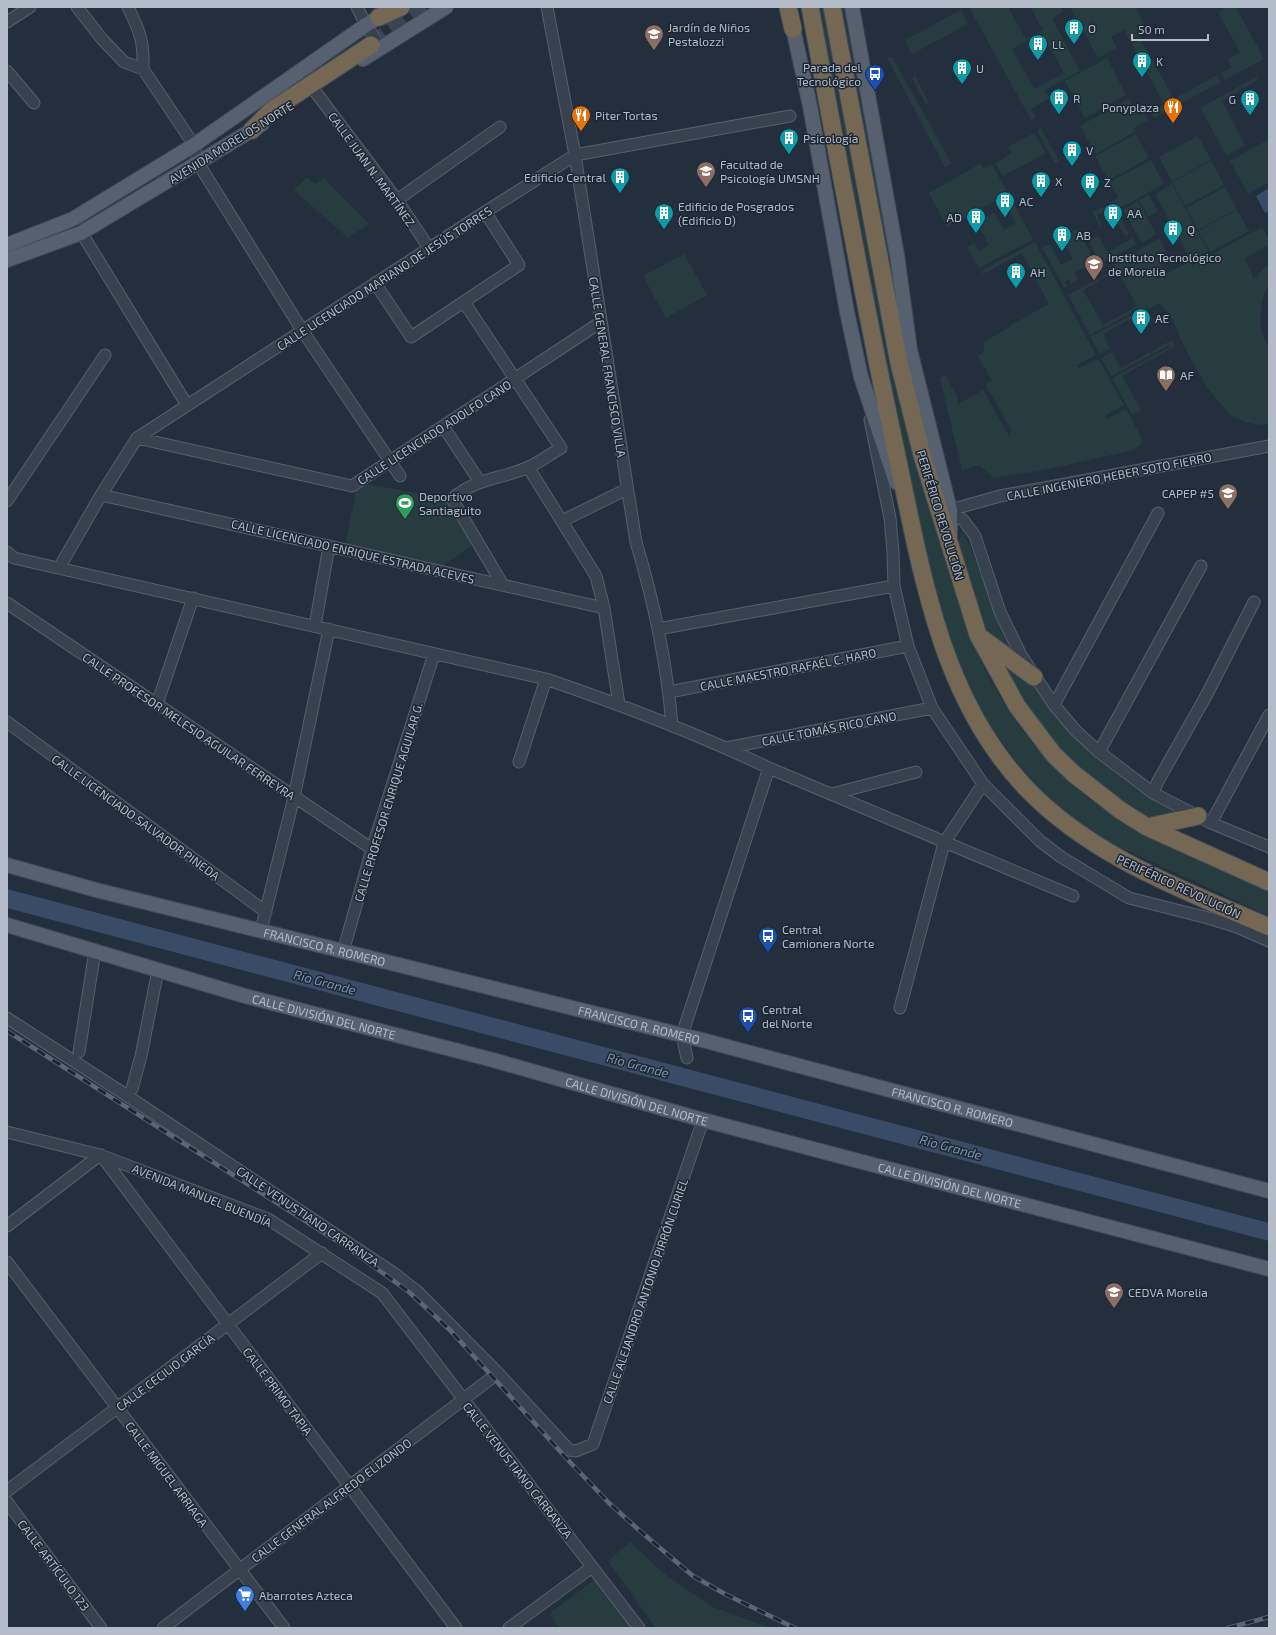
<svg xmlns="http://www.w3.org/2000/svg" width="1276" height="1635" font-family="'Exo 2',sans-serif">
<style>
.green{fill:#263c3f;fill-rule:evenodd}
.water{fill:#394c67}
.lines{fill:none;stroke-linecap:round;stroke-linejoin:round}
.highway-tunnel{stroke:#3a4453;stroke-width:17;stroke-dasharray:17 8;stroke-linecap:butt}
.minor-casing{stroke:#565f6c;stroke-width:13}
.major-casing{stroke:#414a57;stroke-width:16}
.highway-casing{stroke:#434c59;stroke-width:19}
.minor{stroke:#38414e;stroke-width:11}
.major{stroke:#56606e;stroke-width:14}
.highway{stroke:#746855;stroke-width:17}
.rail-casing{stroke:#5a6575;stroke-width:4.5}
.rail{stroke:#1d2633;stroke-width:3;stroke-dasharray:9;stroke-linecap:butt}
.labels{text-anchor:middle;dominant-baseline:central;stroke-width:3;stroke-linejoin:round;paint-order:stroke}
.poi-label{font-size:12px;fill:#b4bcc9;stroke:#1d2633;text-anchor:start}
.street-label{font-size:12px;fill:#b4bcc9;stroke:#1d2633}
.water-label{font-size:13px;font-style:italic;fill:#7c92b1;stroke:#1d2633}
</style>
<rect width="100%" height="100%" fill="#242f3e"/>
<path class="green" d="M 817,7 L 823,7 L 875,288 L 896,376 L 968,631 C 974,644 979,658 985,670 C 1017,732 1062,784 1121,821 C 1167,850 1220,869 1269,891 L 1269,916 L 1111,843 L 1083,826 L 1059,807 L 1027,777 L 977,707 L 939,618 L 899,433 Z
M 837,7 L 844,7 L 857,82 L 887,235 L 903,340 Z
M 969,7 L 1012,7 L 1009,9 L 1026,39 L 1043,30 L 1030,7 L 1061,7 L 1063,11 L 1052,19 L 1080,71 L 1045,90 L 1050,98 L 1031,109 L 1036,118 L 1031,120 ZM 1042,33 L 1064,73 L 1035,89 L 1012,49 Z
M 1070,7 L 1135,7 L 1148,31 L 1130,41 L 1124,30 L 1111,37 L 1117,48 L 1098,58 Z
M 1226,7 L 1236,7 L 1264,59 L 1225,80 L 1221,73 L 1232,68 L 1227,59 L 1240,52 L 1218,12 Z
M 961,10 L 968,24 L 912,54 L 905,40 Z
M 1141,40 L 1174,99 L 1217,75 L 1221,82 L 1154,118 L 1151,112 L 1164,104 L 1132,44 Z
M 892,57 L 952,164 L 945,167 L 887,58 Z
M 1107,58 L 1126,95 L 1085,118 L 1065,81 Z
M 915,76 L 929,103 L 926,105 L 912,78 Z
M 1256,77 L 1258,80 L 1222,101 L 1245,145 L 1227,156 L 1200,108 Z
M 1129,99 L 1138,116 L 1144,113 L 1148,120 L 1134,128 L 1136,131 L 1096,154 L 1080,126 Z
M 1041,128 L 1059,161 L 1055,163 L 1037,131 Z
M 1034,133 L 1046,153 L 1003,176 L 995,163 L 1012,153 L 1008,147 Z
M 1136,134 L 1149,158 L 1111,179 L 1112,181 L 1151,160 L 1164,184 L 1120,208 L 1109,203 L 1118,198 L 1095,156 Z
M 1198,136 L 1211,160 L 1172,181 L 1159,157 Z
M 1269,139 L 1269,182 L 1248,194 L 1230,161 Z
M 1211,161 L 1224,185 L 1185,206 L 1172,182 Z
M 981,163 L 984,169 L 992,164 L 1008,194 L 947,227 L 929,193 Z
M 307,177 L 315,184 L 324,178 L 369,224 L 348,238 L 294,190 Z
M 1172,184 L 1208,251 L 1191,260 L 1155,194 Z
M 1225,187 L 1237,209 L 1198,230 L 1186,208 Z
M 1149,195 L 1158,211 L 1148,216 L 1139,200 Z
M 1010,197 L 1033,239 L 979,268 L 967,247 L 974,243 L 978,251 L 989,245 L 974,218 L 983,214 L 985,217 L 994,213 L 1004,230 L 1016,223 L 1005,203 Z
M 1138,201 L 1156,234 L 1142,243 L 1123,210 Z
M 1107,205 L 1110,208 L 1097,215 L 1102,225 L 1100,226 L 1092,212 Z
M 1116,210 L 1129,234 L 1125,236 L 1112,212 Z
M 1237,210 L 1249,231 L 1210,252 L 1198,231 Z
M 1262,227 L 1269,239 L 1269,245 L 1245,258 L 1254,279 L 1264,268 L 1269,265 L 1269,284 L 1265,291 L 1262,301 L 1260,320 L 1261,331 L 1269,349 L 1269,423 L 1260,425 L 1245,422 L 1231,416 L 1208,389 L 1183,345 L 1173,320 L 1160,303 L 1103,334 L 1110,349 L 1100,354 L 1090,337 L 1139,311 L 1139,309 L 1090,335 L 1068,295 L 1098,279 L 1099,281 L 1083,290 L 1103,325 L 1137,306 L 1117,271 L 1102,279 L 1101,277 L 1116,268 L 1114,265 L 1159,238 L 1168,254 L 1158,260 L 1166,274 L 1190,261 L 1192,265 Z
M 1077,229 L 1095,261 L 1074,273 L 1078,280 L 1071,284 L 1069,280 L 1065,282 L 1067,286 L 1064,288 L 1042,247 L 1050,244 L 1061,265 L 1073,259 L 1061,237 Z
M 1098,236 L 1108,252 L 1133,238 L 1137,244 L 1105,262 L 1102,257 L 1098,259 L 1089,241 Z
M 1035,242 L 1096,355 L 1077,365 L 1080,368 L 1098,359 L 1124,405 L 1105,415 L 1107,419 L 1126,409 L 1141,437 L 1142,443 L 1134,450 L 1039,471 L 994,478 L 979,465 L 962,470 L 940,378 L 945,375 L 958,398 L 957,405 L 983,390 L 1009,436 L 1012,431 L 985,384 L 992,380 L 978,356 L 984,352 L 984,342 L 1008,328 L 1011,325 L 1049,304 L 1022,253 L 983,274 L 981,271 Z
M 684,254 L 707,295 L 666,318 L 643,276 Z
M 1172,340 L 1175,346 L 1122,376 L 1141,410 L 1132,415 L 1112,378 L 1170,347 L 1169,345 L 1153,354 L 1152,351 Z
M 1112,352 L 1121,368 L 1150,352 L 1151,355 L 1111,376 L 1101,358 Z
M 366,484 L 447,498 L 475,543 L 444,565 L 345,545 L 356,491 Z
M 961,531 L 968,541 L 1015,660 L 983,629 L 965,573 L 959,545 Z
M 992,651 L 1029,680 L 1071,732 L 1104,764 L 1138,791 L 1181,815 L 1147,820 L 1070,761 L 1037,724 Z
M 630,1542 L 668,1577 L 713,1607 L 770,1628 L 656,1628 L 608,1561 Z
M 601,1575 L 639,1628 L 559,1628 L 549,1614 Z"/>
<path class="water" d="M 1269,188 L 1269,211 L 1265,213 L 1256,196 Z
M 7,889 L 1269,1223 L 1269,1241 L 7,908 Z"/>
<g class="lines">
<path class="highway-tunnel" d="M 371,45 L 425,7"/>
<g class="minor-casing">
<path id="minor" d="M 77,7 L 102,39 L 124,62 L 143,69 L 194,145 L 198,163 L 302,330 L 400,476
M 128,7 C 140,32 144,41 143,69
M 357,7 L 366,25 L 381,48
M 547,7 L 575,155 L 636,542 C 654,602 667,663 672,726
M 7,22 L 30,7
M 7,71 L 34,103
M 314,90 L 397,200 L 429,248
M 397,200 L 500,127
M 73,219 L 187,405
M 375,283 L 411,337 L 519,265 L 485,212
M 464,302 L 561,448 C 550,454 540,462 529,467 C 502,479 475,478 452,499 L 503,585
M 870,420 L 890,518 L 893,552 L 894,586 L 908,646 L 932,708 L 983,784 L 1040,841 L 1061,857 L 1129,898 L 1208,918 L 1237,927 L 1269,941
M 443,426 L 480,482
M 137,438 L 352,486 L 601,322
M 528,467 L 596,576 L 604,608 L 619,704
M 101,495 L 604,608
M 7,501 L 105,355
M 950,510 L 964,521 L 975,536 L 1000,612 L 1021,655 L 1054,705 L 1076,731 L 1099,752 L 1153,793 L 1211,823 L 1269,847
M 950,510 L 1000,496 L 1269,446
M 562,521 L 627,489
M 7,552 L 14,558 L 546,679 C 622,705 696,733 769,768 L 1073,896
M 59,568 L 101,495 L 137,438 L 485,212 L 575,155 L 790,116
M 7,603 L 372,849
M 315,626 L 329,546
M 658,629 L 894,586
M 669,692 L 908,646
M 157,704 L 193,598
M 1054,705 L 1158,513
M 7,722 L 266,912
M 726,748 L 932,708
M 1099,752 L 1201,566
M 519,762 L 546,679
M 1153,793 L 1158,781 L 1206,696 L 1254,602
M 832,794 L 916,772
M 1211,823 L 1269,715
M 261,930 L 294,797 L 329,629
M 343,952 L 372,849 L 434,654
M 900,1008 L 944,843 L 983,784
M 7,1018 L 123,1093 L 395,1274 L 418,1292 L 498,1373 L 569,1450 L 576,1451 L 593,1444 L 703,1120
M 79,1052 L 95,951
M 687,1058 L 682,1035 L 769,768
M 132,1089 L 141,1056 L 158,970
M 7,1132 L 100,1155 L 268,1219 L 382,1293 L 639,1628
M 101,1155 L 456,1628
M 7,1226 L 100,1155
M 7,1262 L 284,1628
M 7,1491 L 322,1253
M 7,1502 L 101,1628
M 163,1628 L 498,1373
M 509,1628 L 592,1567"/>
</g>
<g class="major-casing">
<g id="major">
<path d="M 852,7 L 897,255 L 910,350 L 950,510 L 950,536"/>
<path d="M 791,19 L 810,106 L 847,312 L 861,377 L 896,482"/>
<path d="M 363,59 L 446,7"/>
<path d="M 7,245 L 73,219 L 194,145 L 366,25 L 387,12"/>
<path d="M 7,260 L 81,233 L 262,124"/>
<path id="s1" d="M 7,865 L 96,890 L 706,1041 L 1269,1191"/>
<path id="s2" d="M 7,925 L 245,996 L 493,1060 L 703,1120 L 1269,1269"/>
</g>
</g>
<g class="highway-casing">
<path id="highway" d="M 788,7 L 793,29
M 810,7 C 835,141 859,276 887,409 C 895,447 903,485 911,523 C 931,619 957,715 1026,788 C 1092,857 1184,890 1269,927
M 832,7 L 899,363 L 922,455 L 978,635 L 1017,706 L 1054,755 L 1074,774 L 1120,810 L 1147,827 L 1269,882
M 379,17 L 401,7
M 252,130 L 272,110 L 371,45
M 983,639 L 1034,677
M 1147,827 L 1198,816"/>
</g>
<use href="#minor" class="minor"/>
<use href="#major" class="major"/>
<use href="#highway" class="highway"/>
<g class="rail-casing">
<path id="rail" d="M 7,1031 L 351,1250 L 409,1292 L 450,1330 L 568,1460 L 609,1503 L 640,1531 L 693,1576 L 725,1594 L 795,1628
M 1228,1628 L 1269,1617"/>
</g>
<use href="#rail" class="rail"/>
</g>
<defs>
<g id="building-pin" transform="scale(1)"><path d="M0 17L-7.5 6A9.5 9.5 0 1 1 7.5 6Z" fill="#0f9aa8" stroke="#1d2633"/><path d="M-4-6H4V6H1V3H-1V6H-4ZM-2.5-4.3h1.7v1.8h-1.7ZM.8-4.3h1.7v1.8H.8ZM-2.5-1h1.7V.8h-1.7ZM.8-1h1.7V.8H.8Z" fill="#fff"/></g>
<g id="school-pin" transform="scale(1)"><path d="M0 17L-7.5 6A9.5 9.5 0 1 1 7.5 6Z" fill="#8d6e63" stroke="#1d2633"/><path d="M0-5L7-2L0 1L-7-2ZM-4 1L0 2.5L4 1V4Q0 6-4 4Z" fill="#fff"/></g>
<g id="bus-pin" transform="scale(1)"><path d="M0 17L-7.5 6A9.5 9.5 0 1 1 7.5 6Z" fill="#1a4fb4" stroke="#1d2633"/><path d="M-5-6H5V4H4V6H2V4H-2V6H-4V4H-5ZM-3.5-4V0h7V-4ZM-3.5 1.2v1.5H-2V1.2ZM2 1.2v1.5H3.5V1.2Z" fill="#fff"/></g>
<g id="restaurant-pin" transform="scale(1)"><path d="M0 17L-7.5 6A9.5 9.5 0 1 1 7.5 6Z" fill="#e8710a" stroke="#1d2633"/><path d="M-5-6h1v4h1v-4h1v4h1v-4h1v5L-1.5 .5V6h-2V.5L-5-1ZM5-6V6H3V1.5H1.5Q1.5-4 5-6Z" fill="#fff"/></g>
<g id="university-pin" transform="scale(1)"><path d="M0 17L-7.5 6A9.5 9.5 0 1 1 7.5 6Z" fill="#8d6e63" stroke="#1d2633"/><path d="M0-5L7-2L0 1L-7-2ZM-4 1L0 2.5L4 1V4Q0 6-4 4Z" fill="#fff"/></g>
<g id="library-pin" transform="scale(1)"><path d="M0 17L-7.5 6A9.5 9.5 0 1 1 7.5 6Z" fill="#8d6e63" stroke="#1d2633"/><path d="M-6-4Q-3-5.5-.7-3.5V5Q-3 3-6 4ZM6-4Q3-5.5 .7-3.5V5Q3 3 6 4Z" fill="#fff"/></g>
<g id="stadium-pin" transform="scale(1)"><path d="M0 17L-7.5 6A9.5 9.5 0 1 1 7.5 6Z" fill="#2e9e5b" stroke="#1d2633"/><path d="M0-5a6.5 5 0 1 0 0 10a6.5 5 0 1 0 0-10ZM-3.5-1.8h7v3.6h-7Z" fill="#fff"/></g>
<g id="supermarket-pin" transform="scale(1)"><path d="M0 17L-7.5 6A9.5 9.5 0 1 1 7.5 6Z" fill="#3f7fe0" stroke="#1d2633"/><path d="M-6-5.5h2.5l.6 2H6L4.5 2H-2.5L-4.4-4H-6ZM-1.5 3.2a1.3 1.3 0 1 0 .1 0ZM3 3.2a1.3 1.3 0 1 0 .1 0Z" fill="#fff"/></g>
</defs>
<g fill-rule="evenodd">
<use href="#building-pin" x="1074" y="28"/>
<use href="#school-pin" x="654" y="34"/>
<use href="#building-pin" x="1038" y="44"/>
<use href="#building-pin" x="1142" y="61"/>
<use href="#building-pin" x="962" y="68"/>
<use href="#bus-pin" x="875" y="74"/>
<use href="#building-pin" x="1059" y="98"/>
<use href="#building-pin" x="1250" y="99"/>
<use href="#restaurant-pin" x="1173" y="107"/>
<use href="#restaurant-pin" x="581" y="115"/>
<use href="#building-pin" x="789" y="138"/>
<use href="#building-pin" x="1072" y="150"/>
<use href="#university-pin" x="706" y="171"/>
<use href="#building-pin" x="620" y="177"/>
<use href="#building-pin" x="1041" y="181"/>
<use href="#building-pin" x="1090" y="182"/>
<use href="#building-pin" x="1005" y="201"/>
<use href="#building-pin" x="664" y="213"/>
<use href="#building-pin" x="1113" y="213"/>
<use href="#building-pin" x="976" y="217"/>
<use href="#building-pin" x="1173" y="229"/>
<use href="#building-pin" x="1062" y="235"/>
<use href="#university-pin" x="1094" y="264"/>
<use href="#building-pin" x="1016" y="272"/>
<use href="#building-pin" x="1141" y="318"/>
<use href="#library-pin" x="1166" y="375"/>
<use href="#school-pin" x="1228" y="493"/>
<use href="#stadium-pin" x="405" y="503"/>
<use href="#bus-pin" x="768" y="936"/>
<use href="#bus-pin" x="748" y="1016"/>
<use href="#university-pin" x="1114" y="1292"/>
<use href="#supermarket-pin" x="245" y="1595"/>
</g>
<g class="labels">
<g class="poi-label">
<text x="668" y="27">Jardín de Niños<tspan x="668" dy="14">Pestalozzi</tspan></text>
<text x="1088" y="28">O</text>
<text x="1052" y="44">LL</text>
<text x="1156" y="61">K</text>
<text x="861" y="67" text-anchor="end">Parada del<tspan x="861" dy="14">Tecnológico</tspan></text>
<text x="976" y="68">U</text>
<text x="1073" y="98">R</text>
<text x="1236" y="99" text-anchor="end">G</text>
<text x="1159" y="107" text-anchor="end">Ponyplaza</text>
<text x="595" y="115">Piter Tortas</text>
<text x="803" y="138">Psicología</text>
<text x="1086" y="150">V</text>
<text x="720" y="164">Facultad de<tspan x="720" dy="14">Psicología UMSNH</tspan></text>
<text x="606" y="177" text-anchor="end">Edificio Central</text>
<text x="1055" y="181">X</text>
<text x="1104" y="182">Z</text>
<text x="1019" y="201">AC</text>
<text x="678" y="206">Edificio de Posgrados<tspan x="678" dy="14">(Edificio D)</tspan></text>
<text x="1127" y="213">AA</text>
<text x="962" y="217" text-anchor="end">AD</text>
<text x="1187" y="229">Q</text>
<text x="1076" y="235">AB</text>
<text x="1108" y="257">Instituto Tecnológico<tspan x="1108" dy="14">de Morelia</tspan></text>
<text x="1030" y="272">AH</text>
<text x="1155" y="318">AE</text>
<text x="1180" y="375">AF</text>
<text x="1214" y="493" text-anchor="end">CAPEP #5</text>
<text x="419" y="496">Deportivo<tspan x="419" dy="14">Santiaguito</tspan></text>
<text x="782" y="929">Central<tspan x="782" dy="14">Camionera Norte</tspan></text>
<text x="762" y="1009">Central<tspan x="762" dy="14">del Norte</tspan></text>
<text x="1128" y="1292">CEDVA Morelia</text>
<text x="259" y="1595">Abarrotes Azteca</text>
</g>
<g class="street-label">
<text transform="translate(231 142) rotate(-32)">AVENIDA MORELOS NORTE</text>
<text transform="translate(372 169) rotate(54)">CALLE JUAN N. MARTÍNEZ</text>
<text transform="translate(384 278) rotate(-33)">CALLE LICENCIADO MARIANO DE JESÚS TORRES</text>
<text transform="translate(608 367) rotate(81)">CALLE GENERAL FRANCISCO VILLA</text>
<text transform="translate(434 432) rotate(-33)">CALLE LICENCIADO ADOLFO CANO</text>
<text transform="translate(1109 476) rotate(-11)">CALLE INGENIERO HEBER SOTO FIERRO</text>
<text transform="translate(941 515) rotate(73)">PERIFÉRICO REVOLUCIÓN</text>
<text transform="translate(353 551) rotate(13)">CALLE LICENCIADO ENRIQUE ESTRADA ACEVES</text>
<text transform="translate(788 669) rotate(-11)">CALLE MAESTRO RAFAÉL C. HARO</text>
<text transform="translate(189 726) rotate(34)">CALLE PROFESOR MELESIO AGUILAR FERREYRA</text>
<text transform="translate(829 728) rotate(-11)">CALLE TOMÁS RICO CANO</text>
<text transform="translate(388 802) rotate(-73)">CALLE PROFESOR ENRIQUE AGUILAR G.</text>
<text transform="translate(136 817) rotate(36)">CALLE LICENCIADO SALVADOR PINEDA</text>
<text transform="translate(1179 886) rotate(25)">PERIFÉRICO REVOLUCIÓN</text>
<text stroke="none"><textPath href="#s1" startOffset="328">FRANCISCO R. ROMERO</textPath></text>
<text stroke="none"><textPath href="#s2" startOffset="330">CALLE DIVISIÓN DEL NORTE</textPath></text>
<text stroke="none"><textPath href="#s1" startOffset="652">FRANCISCO R. ROMERO</textPath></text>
<text stroke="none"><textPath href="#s2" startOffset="654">CALLE DIVISIÓN DEL NORTE</textPath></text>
<text stroke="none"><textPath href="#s1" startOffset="976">FRANCISCO R. ROMERO</textPath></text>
<text stroke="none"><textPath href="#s2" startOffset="978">CALLE DIVISIÓN DEL NORTE</textPath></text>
<text transform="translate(202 1195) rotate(22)">AVENIDA MANUEL BUENDÍA</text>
<text transform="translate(308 1216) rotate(34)">CALLE VENUSTIANO CARRANZA</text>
<text transform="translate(645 1291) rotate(-71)">CALLE ALEJANDRO ANTONIO PIRRÓN CURIEL</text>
<text transform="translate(165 1372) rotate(-37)">CALLE CECILIO GARCÍA</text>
<text transform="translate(278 1391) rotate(53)">CALLE PRIMO TAPIA</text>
<text transform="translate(518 1470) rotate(52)">CALLE VENUSTIANO CARRANZA</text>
<text transform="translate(167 1474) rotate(53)">CALLE MIGUEL ARRIAGA</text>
<text transform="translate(331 1500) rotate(-37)">CALLE GENERAL ALFREDO ELIZONDO</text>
<text transform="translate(54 1565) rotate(53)">CALLE ARTÍCULO 123</text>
</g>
<g class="water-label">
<text transform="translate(325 982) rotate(15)">Río Grande</text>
<text transform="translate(638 1065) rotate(15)">Río Grande</text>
<text transform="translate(951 1147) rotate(15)">Río Grande</text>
</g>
</g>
<rect width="1276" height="1635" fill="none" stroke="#b4bcc9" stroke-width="16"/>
<path d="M1132 34v6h76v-6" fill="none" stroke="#b4bcc9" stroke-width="2"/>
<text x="1138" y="34" font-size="12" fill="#b4bcc9" stroke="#1d2633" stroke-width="3" paint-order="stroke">50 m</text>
</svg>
